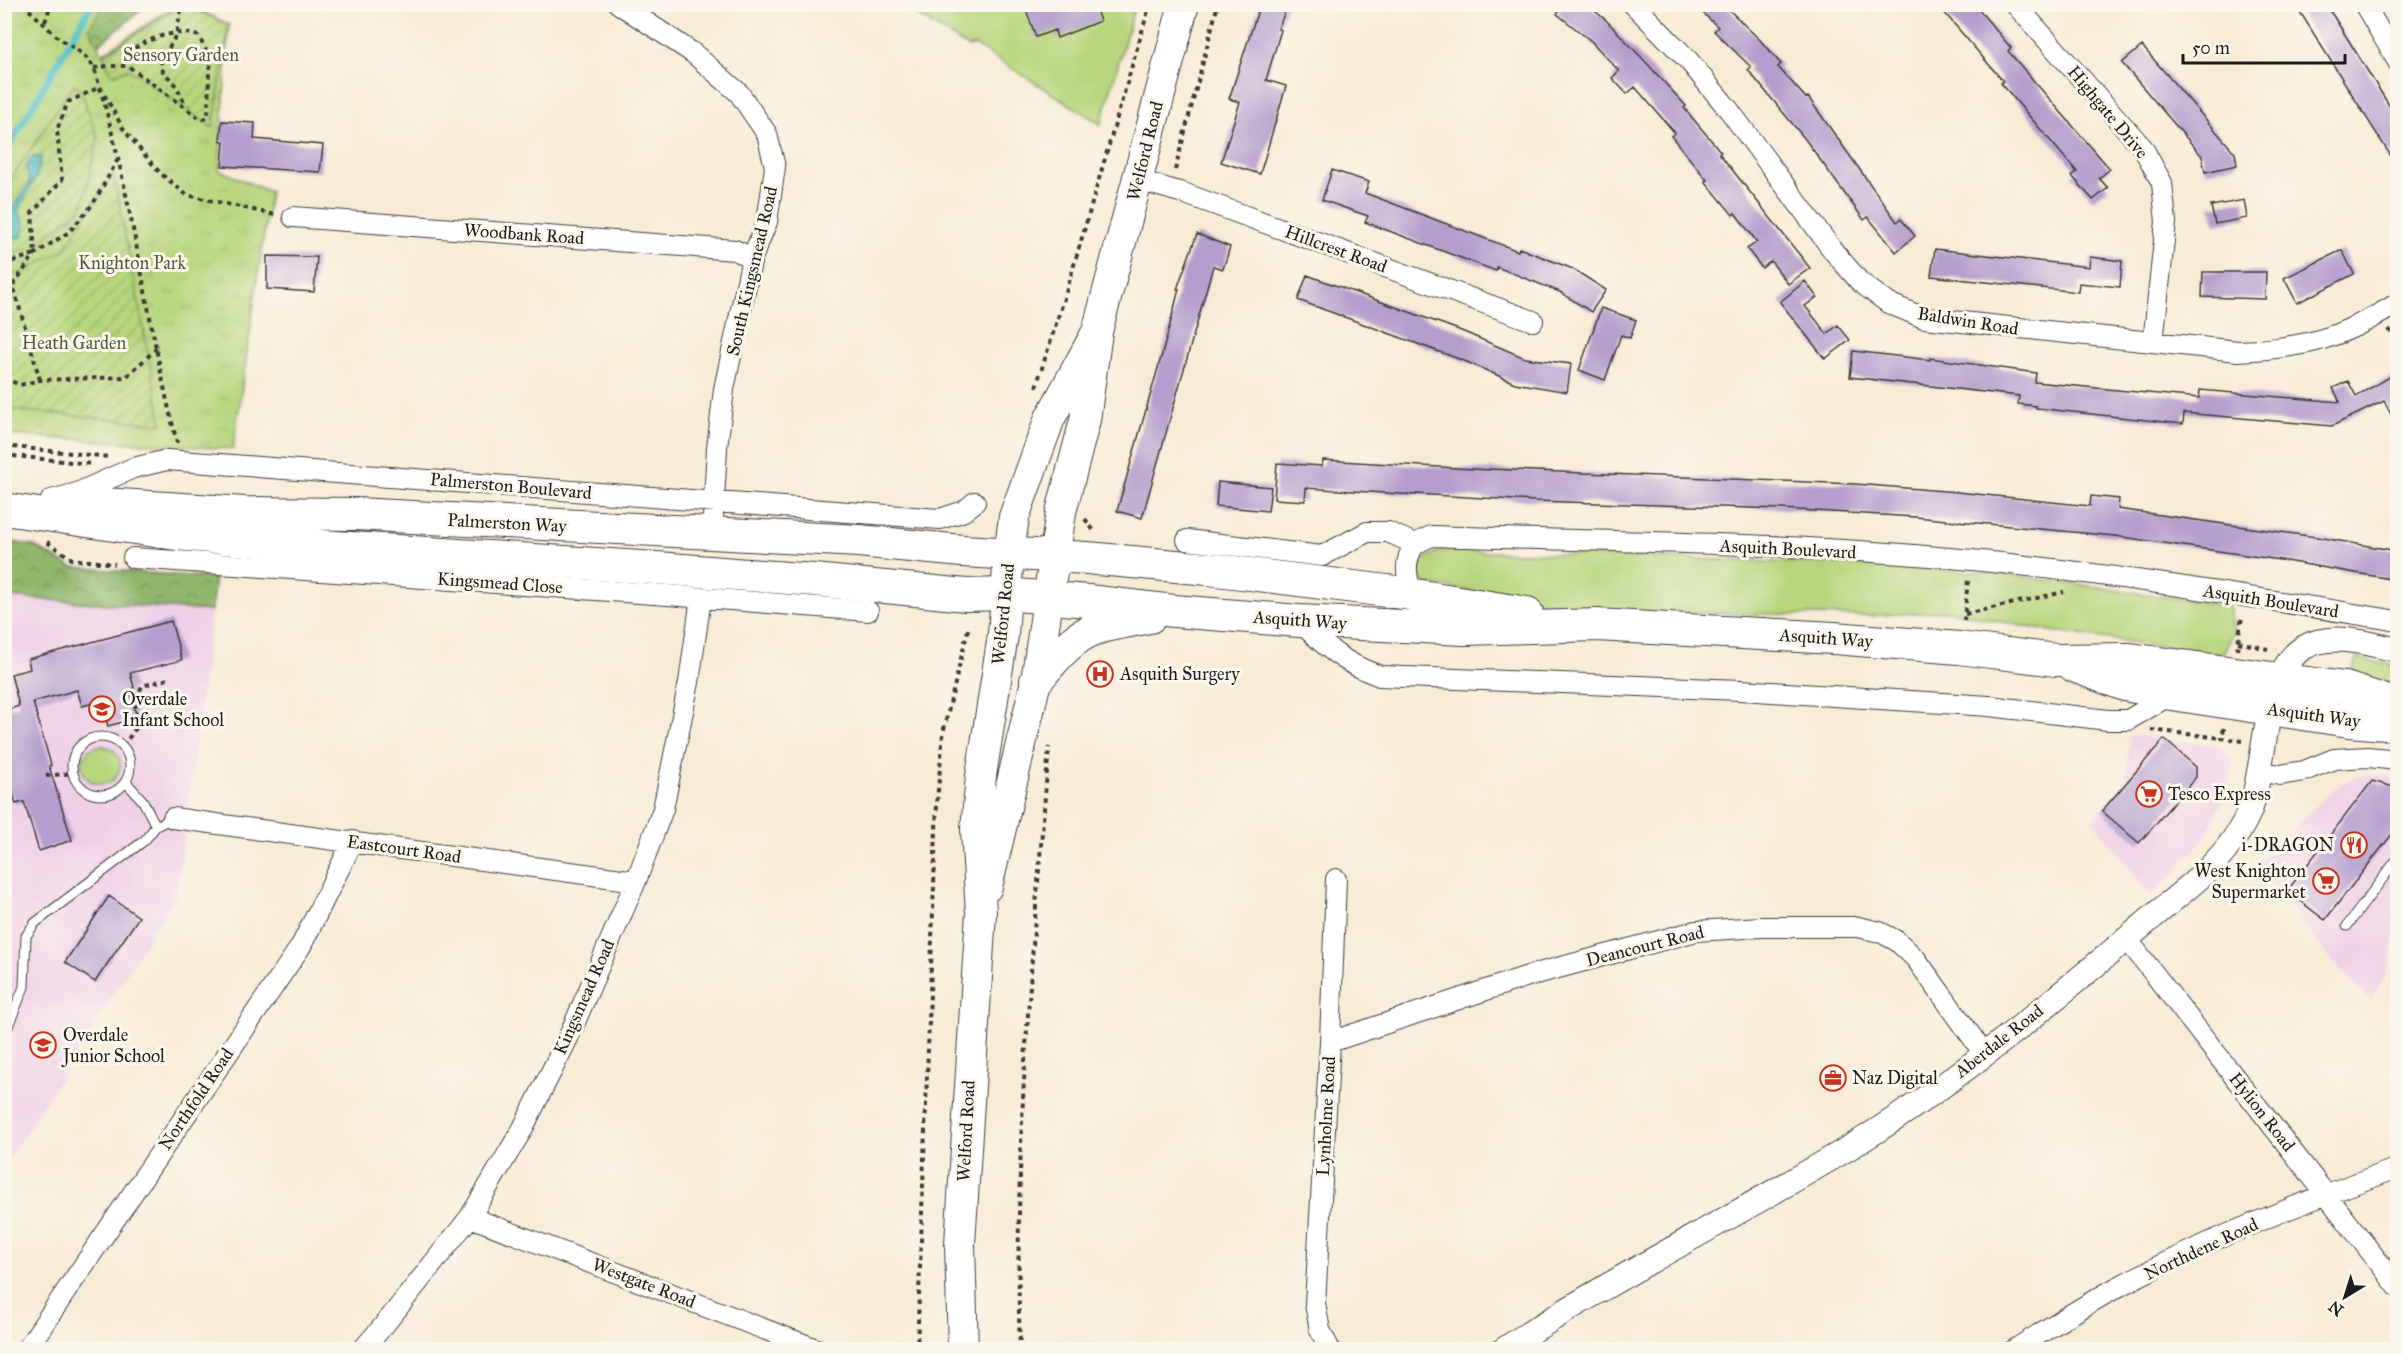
<svg xmlns="http://www.w3.org/2000/svg" width="2402" height="1354" font-family="'IM FELL Great Primer',serif">
<style>
.built{fill:#efd0e7}
.grass{fill:#b6d57c;stroke:#69784c;stroke-width:1.5}
.forest{fill:url(#forest-crowns);stroke:#566944;stroke-width:1.5}
.park{fill:url(#park-tufts);stroke:#69784c;stroke-width:1.5}
.garden{fill:url(#garden-furrows);stroke:#69784c;stroke-width:1.5}
.water{fill:url(#water-ripples);stroke:#366c70;stroke-width:1.5}
.lines{fill:none;stroke-linecap:round;stroke-linejoin:round}
.stream{stroke:#4fbdc5;stroke-width:7}
.building{fill:#b49ecd}
.service-casing{stroke:#3d3b38;stroke-width:11}
.minor-casing{stroke:#3d3b38;stroke-width:22}
.tertiary-casing{stroke:#3d3b38;stroke-width:26}
.primary-casing{stroke:#3d3b38;stroke-width:32}
.trunk-casing{stroke:#3d3b38;stroke-width:34}
.path{stroke:#3d3b38;stroke-width:4;stroke-dasharray:4.5 4.5;stroke-linecap:butt}
.service{stroke:#fff;stroke-width:9}
.minor{stroke:#fff;stroke-width:20}
.tertiary{stroke:#fff;stroke-width:24}
.primary{stroke:#fff;stroke-width:30}
.trunk{stroke:#fff;stroke-width:32}
.labels{text-anchor:middle;dominant-baseline:central;stroke-width:6;stroke-linejoin:round;paint-order:stroke}
.park-label{font-size:18px;fill:#525d3e;stroke:#fbf7ec}
.street-label{font-size:18px;fill:#1c1c1c;stroke:#fbf7ec}
.poi-label{font-size:18px;fill:#1c1c1c;stroke:#fbf7ec;text-anchor:start}
</style>
<defs>
<pattern id="forest-crowns" width="20" height="18" patternUnits="userSpaceOnUse" patternTransform="scale(1.5)"><rect width="20" height="18" fill="#90b66c"/><path d="M2 6a3 3 0 1 1 6 0M12 15a3 3 0 1 1 6 0" fill="none" stroke="#759358"/></pattern>
<pattern id="park-tufts" width="24" height="20" patternUnits="userSpaceOnUse" patternTransform="scale(1.5)"><rect width="24" height="20" fill="#b6d57c"/><path d="M3 7l-1-3M5 7V3M7 7l1-3M15 17l-1-3M17 17v-4M19 17l1-3" fill="none" stroke="#9cb66b"/></pattern>
<pattern id="garden-furrows" width="10" height="10" patternUnits="userSpaceOnUse" patternTransform="scale(1.5)"><rect width="10" height="10" fill="#b6d57c"/><path d="M-1 1l2-2M0 10L10 0M9 11l2-2" fill="none" stroke="#9cb66b"/></pattern>
<pattern id="water-ripples" width="26" height="14" patternUnits="userSpaceOnUse" patternTransform="scale(1.5)"><rect width="26" height="14" fill="#4fbdc5"/><path d="M2 4q2-2 4 0t4 0M15 11q2-2 4 0t4 0" fill="none" stroke="#41999f"/></pattern>
</defs>
<rect width="100%" height="100%" fill="#fbf7ec"/>
<filter id="ink" filterUnits="userSpaceOnUse"><feTurbulence type="fractalNoise" baseFrequency=".0167" numOctaves="2"/><feDisplacementMap in="SourceGraphic" scale="12" xChannelSelector="R" yChannelSelector="G"/><feConvolveMatrix kernelMatrix="1 2 1 2 8 2 1 2 1" color-interpolation-filters="sRGB"/></filter>
<filter id="wash" filterUnits="userSpaceOnUse"><feTurbulence type="fractalNoise" baseFrequency=".008" numOctaves="4" result="noise"/><feDisplacementMap in="SourceGraphic" scale="24" xChannelSelector="R" yChannelSelector="G"/><feGaussianBlur stdDeviation="1.35" result="paint"/><feColorMatrix in="noise" values="0 0 0 0 0 0 0 0 0 0 0 0 0 0 0 0 0 1.4 0 .05"/><feComposite in="paint" operator="in"/></filter>
<g filter="url(#wash)">
<rect width="100%" height="100%" fill="#f7ebd6"/>
<path class="built" d="M 5,557 L 45,564 L 215,578 L 184,842 L 175,897 L 5,1166 Z
M 2130,735 L 2219,746 L 2233,763 L 2229,787 L 2207,834 L 2174,874 L 2149,895 L 2093,820 L 2126,780 Z
M 2377,775 L 2397,778 L 2397,923 L 2388,970 L 2371,1001 L 2332,961 L 2257,864 L 2327,795 L 2343,783 L 2359,776 Z"/>
<path class="grass" d="M 901,5 L 1135,5 L 1101,124 L 975,45 L 968,47 Z
M 1440,550 L 1892,566 L 2012,575 L 2229,606 L 2234,632 L 2222,655 L 2038,629 L 1950,611 L 1869,616 L 1599,611 L 1427,584 L 1416,574 L 1424,559 Z
M 2356,658 L 2397,666 L 2397,689 L 2350,678 Z
M82 765a19 19 0 1 1 38 0a19 19 0 1 1-38 0Z"/>
<path class="forest" d="M 64,5 L 134,5 L 133,7 L 140,11 L 98,45 L 80,38 Z
M 5,540 L 34,546 L 71,567 L 215,578 L 211,611 L 5,597 Z"/>
<path class="park" d="M 4,5 L 103,5 L 89,28 L 102,54 L 176,5 L 191,5 L 229,25 L 219,170 L 270,192 L 233,449 L 5,435 Z"/>
<path class="garden" d="M 181,5 L 186,5 L 229,25 L 213,128 L 128,69 L 112,75 L 103,55 Z
M 74,84 L 80,88 L 98,138 L 82,209 L 27,250 L 5,256 L 5,188 Z
M 113,173 L 162,424 L 5,409 L 5,275 L 18,274 L 64,250 Z"/>
<path class="water" d="M 31,157 L 41,157 L 36,178 L 18,210 L 24,222 L 22,237 L 9,238 L 5,212 L 12,210 L 30,182 L 26,168 Z"/>
<g class="lines">
<path class="stream" d="M 4,155 L 92,4"/>
</g>
<g id="blocks">
<path class="building" d="M 1042,4 L 1094,4 L 1100,21 L 1057,38 L 1055,30 L 1036,37 L 1026,10 Z
M 1260,4 L 1288,4 L 1278,29 L 1281,30 L 1266,80 L 1286,86 L 1260,174 L 1221,162 L 1240,102 L 1229,99 Z
M 1565,4 L 1586,4 L 1606,20 L 1641,57 L 1686,106 L 1684,108 L 1721,152 L 1719,153 L 1810,268 L 1788,284 L 1771,261 L 1762,268 L 1747,249 L 1757,242 L 1735,213 L 1733,215 L 1705,181 L 1707,180 L 1671,136 L 1675,133 L 1635,87 L 1627,94 L 1612,78 L 1619,71 L 1591,41 L 1557,14 Z
M 1693,4 L 1723,4 L 1760,40 L 1781,64 L 1778,67 L 1806,98 L 1808,97 L 1897,222 L 1901,219 L 1915,236 L 1896,252 L 1868,217 L 1864,220 L 1805,139 L 1748,70 L 1751,67 L 1714,31 L 1718,27 Z
M 1937,4 L 1974,4 L 2011,48 L 2008,51 L 2110,169 L 2099,178 L 2108,188 L 2093,200 L 2072,176 L 2077,172 L 2001,83 L 2003,81 Z
M 2295,4 L 2325,4 L 2334,17 L 2397,118 L 2397,166 Z
M 2142,46 L 2235,153 L 2237,165 L 2205,172 L 2202,156 L 2122,63 Z
M 222,121 L 255,123 L 254,139 L 323,145 L 320,172 L 222,166 L 224,142 L 220,140 Z
M 1332,170 L 1369,182 L 1365,193 L 1518,251 L 1519,248 L 1573,269 L 1606,290 L 1591,312 L 1560,292 L 1497,267 L 1496,271 L 1365,222 L 1368,216 L 1322,200 Z
M 2244,200 L 2247,218 L 2215,224 L 2211,206 Z
M 1197,234 L 1230,247 L 1223,269 L 1213,266 L 1142,518 L 1117,511 L 1166,340 L 1179,289 L 1177,289 Z
M 1935,249 L 2089,267 L 2090,257 L 2122,261 L 2120,287 L 2079,283 L 2078,292 L 1931,276 Z
M 2342,250 L 2354,274 L 2297,303 L 2284,278 Z
M 267,256 L 317,257 L 314,292 L 267,289 Z
M 2203,272 L 2266,272 L 2265,299 L 2202,297 Z
M 1307,275 L 1459,330 L 1525,358 L 1571,364 L 1567,392 L 1515,383 L 1467,362 L 1298,300 Z
M 1805,281 L 1817,297 L 1805,306 L 1827,334 L 1838,325 L 1850,340 L 1825,359 L 1780,302 Z
M 1601,308 L 1636,320 L 1630,338 L 1621,335 L 1605,380 L 1579,370 Z
M 1853,351 L 1930,360 L 1930,358 L 2036,373 L 2035,382 L 2199,398 L 2200,390 L 2340,402 L 2333,388 L 2348,381 L 2356,396 L 2397,373 L 2397,426 L 2384,401 L 2332,426 L 2184,413 L 2183,424 L 2036,408 L 2036,406 L 2018,404 L 2019,396 L 1850,377 Z
M 1323,460 L 1489,470 L 1489,469 L 1855,484 L 1957,492 L 2090,506 L 2091,496 L 2119,499 L 2118,509 L 2323,538 L 2397,551 L 2397,580 L 2280,560 L 2115,536 L 1915,517 L 1782,509 L 1535,501 L 1416,494 L 1416,495 L 1306,488 L 1305,501 L 1274,499 L 1277,463 L 1322,466 Z
M 1218,482 L 1271,487 L 1268,511 L 1216,506 Z
M 171,621 L 182,660 L 130,673 L 134,687 L 130,691 L 137,718 L 108,726 L 101,701 L 82,706 L 77,690 L 33,702 L 51,765 L 49,766 L 72,840 L 39,851 L 24,802 L 16,804 L 13,795 L 4,797 L 4,711 L 19,706 L 11,674 L 30,669 L 28,659 Z
M 2164,739 L 2196,767 L 2196,777 L 2139,843 L 2102,811 Z
M 2372,781 L 2397,788 L 2397,828 L 2325,920 L 2287,891 Z
M 109,896 L 139,917 L 95,982 L 65,962 Z"/>
</g>
</g>
<g filter="url(#ink)">
<use href="#blocks" fill-opacity="0" stroke="#3d3b38" stroke-width="1.5"/>
<g class="lines">
<g class="service-casing">
<path id="service" d="M72 766a29 29 0 1 1 58 0a29 29 0 1 1-58 0Z
M 126,782 L 143,801 L 156,826
M 2347,926 L 2398,858
M 4,1036 L 24,987 L 26,936 L 35,923 L 145,840 L 156,826 L 173,818"/>
</g>
<g class="minor-casing">
<path id="minor" d="M 619,4 L 693,53 L 739,93 L 767,134 L 775,167 L 767,222 L 752,258 L 724,389 L 717,448 L 712,535
M 1633,4 L 1689,61 L 1729,110 L 1834,252 L 1860,282 L 1888,303 L 1924,318 L 2238,351 C 2306,348 2339,339 2398,303
M 2015,4 L 2143,148 L 2162,183 L 2166,222 L 2153,342
M 2364,4 L 2398,62
M 1138,180 L 1183,193 L 1533,321
M 293,217 L 735,250 L 752,258
M 51,500 L 77,493 L 133,468 L 167,460 L 940,519 L 964,511 L 975,502
M 1187,540 L 1322,556 L 1367,532 L 1388,532 L 1415,544 L 1431,536 C 1611,542 1793,542 1972,560 C 2115,574 2256,598 2398,621
M 133,558 L 668,595 L 868,611
M 1413,595 C 1406,577 1403,561 1415,544
M 1299,621 C 1327,648 1343,663 1380,676 L 1741,690 L 1989,706 L 2108,720 L 2128,720 L 2172,694
M 2259,771 L 2280,775 L 2304,771 L 2334,759 L 2368,757 L 2398,760
M 173,818 L 636,881
M 2127,939 L 2398,1287
M 1330,1042 L 1528,976 L 1696,931 L 1761,927 L 1858,927 L 1880,932 L 1897,941 L 1916,959 L 1985,1055
M 470,1217 L 819,1350
M 26,1350 L 301,946 L 353,841
M 362,1350 L 385,1324 L 470,1217 L 522,1130 L 569,1036 L 636,881 L 663,809 L 689,682 L 701,598
M 1330,1350 L 1320,1330 L 1315,1304 L 1330,1042 L 1336,879
M 2014,1350 C 2047,1329 2081,1307 2116,1288 C 2205,1240 2302,1202 2398,1168"/>
</g>
<g class="tertiary-casing">
<path id="tertiary" d="M 1503,1350 C 1619,1274 1744,1212 1862,1140 C 1978,1068 2082,976 2186,889 C 2212,868 2237,841 2250,810 C 2266,768 2263,672 2303,648 C 2331,631 2369,644 2398,650"/>
</g>
<g class="primary-casing">
<path id="primary" d="M 987,887 L 1036,681 L 1061,512 L 1085,420 L 1097,332 L 1184,4
M 963,1350 L 960,1244 L 981,913 L 976,829 L 981,776 L 1003,635 L 1009,554 L 1014,517 L 1050,418 L 1097,332"/>
</g>
<g class="trunk-casing">
<path id="trunk" d="M 88,503 L 245,513 L 356,514 L 859,541 L 962,551 L 1087,558 L 1209,569 L 1403,593 L 1527,613
M 4,509 L 176,534 L 305,545 L 671,569 L 814,580 L 966,595 L 1005,594 L 1088,601 L 1174,611 L 1299,621 L 1464,629 L 1596,625 L 1834,638 L 1959,648 L 2056,660 L 2130,659 L 2345,688 L 2398,705
M 2074,666 L 2125,685 L 2172,694 L 2349,721 L 2398,725
M 1036,681 C 1053,661 1070,638 1095,629 C 1112,623 1132,621 1150,617"/>
</g>
<path class="path" d="M 22,4 C 33,13 41,21 51,31 C 66,46 82,48 94,68 C 132,191 146,319 177,443
M 181,10 L 176,35 L 161,62 L 162,70 L 177,87 L 185,104 L 183,106
M 45,22 L 51,4
M 94,68 L 108,66 L 128,66 L 199,118 L 204,119 L 208,117 L 209,71 L 212,60 L 198,36 C 175,27 146,40 127,53 L 128,66
M 1175,170 L 1218,4
M 4,264 L 35,254 L 32,213 L 62,180 L 57,130 L 68,102 L 100,87 L 124,130 L 160,173 L 187,195 L 275,215
M 2389,329 L 2398,344
M 4,378 L 20,385 L 40,380 L 126,377 L 157,348
M 40,380 L 13,285 L 35,254 L 69,232 L 93,204 L 118,159
M 1036,387 L 1067,289 L 1150,4
M 4,446 L 109,457
M 4,455 L 91,464
M 1085,519 L 1095,532
M 47,542 L 72,559 L 115,564
M 1965,614 L 2064,592
M 1964,621 L 1968,580
M 2238,642 L 2268,649
M 2237,650 L 2242,616
M 2224,728 L 2222,738 L 2243,741
M 2151,730 L 2222,738
M 123,746 L 141,721 L 135,701 L 142,686 L 168,679
M 46,776 L 72,773
M 917,1350 L 937,802 L 943,733 L 969,625
M 1020,1350 C 1013,1148 1033,947 1049,747"/>
<use href="#service" class="service"/>
<use href="#minor" class="minor"/>
<use href="#tertiary" class="tertiary"/>
<use href="#primary" class="primary"/>
<use href="#trunk" class="trunk"/>
</g>
</g>
<defs>
<g id="hospital-ring" transform="scale(1.35)"><circle r="9.5" fill="#fbf7ec" stroke="#c8321e" stroke-width="1.5"/><path d="M-5-5h3v3.5h4V-5h3V5h-3V1.5h-4V5h-3Z" fill="#c8321e"/></g>
<g id="school-ring" transform="scale(1.35)"><circle r="9.5" fill="#fbf7ec" stroke="#c8321e" stroke-width="1.5"/><path d="M0-5L7-2L0 1L-7-2ZM-4 1L0 2.5L4 1V4Q0 6-4 4Z" fill="#c8321e"/></g>
<g id="supermarket-ring" transform="scale(1.35)"><circle r="9.5" fill="#fbf7ec" stroke="#c8321e" stroke-width="1.5"/><path d="M-6-5.5h2.5l.6 2H6L4.5 2H-2.5L-4.4-4H-6ZM-1.5 3.2a1.3 1.3 0 1 0 .1 0ZM3 3.2a1.3 1.3 0 1 0 .1 0Z" fill="#c8321e"/></g>
<g id="restaurant-ring" transform="scale(1.35)"><circle r="9.5" fill="#fbf7ec" stroke="#c8321e" stroke-width="1.5"/><path d="M-5-6h1v4h1v-4h1v4h1v-4h1v5L-1.5 .5V6h-2V.5L-5-1ZM5-6V6H3V1.5H1.5Q1.5-4 5-6Z" fill="#c8321e"/></g>
<g id="office-ring" transform="scale(1.35)"><circle r="9.5" fill="#fbf7ec" stroke="#c8321e" stroke-width="1.5"/><path d="M-6-3h4V-5.5h4V-3h4V5H-6ZM-1-4.5V-3h2v-1.5ZM-6 0V1H6V0Z" fill="#c8321e"/></g>
</defs>
<g fill-rule="evenodd">
<use href="#hospital-ring" x="1100" y="674"/>
<use href="#school-ring" x="102" y="709"/>
<use href="#supermarket-ring" x="2149" y="794"/>
<use href="#restaurant-ring" x="2354" y="845"/>
<use href="#supermarket-ring" x="2326" y="881"/>
<use href="#school-ring" x="43" y="1045"/>
<use href="#office-ring" x="1833" y="1078"/>
</g>
<g class="labels">
<g class="park-label">
<text x="181" y="55">Sensory Garden</text>
<text x="132" y="263">Knighton Park</text>
<text x="74" y="343">Heath Garden</text>
</g>
<g class="street-label">
<text transform="translate(2108 112) rotate(50)">Highgate Drive</text>
<text transform="translate(1145 151) rotate(-76)">Welford Road</text>
<text transform="translate(524 234) rotate(4)">Woodbank Road</text>
<text transform="translate(1336 249) rotate(20)">Hillcrest Road</text>
<text transform="translate(752 271) rotate(-77)">South Kingsmead Road</text>
<text transform="translate(1968 321) rotate(9)">Baldwin Road</text>
<text transform="translate(511 486) rotate(5)">Palmerston Boulevard</text>
<text transform="translate(507 523) rotate(3)">Palmerston Way</text>
<text transform="translate(1788 549) rotate(3)">Asquith Boulevard</text>
<text transform="translate(500 583) rotate(4)">Kingsmead Close</text>
<text transform="translate(2271 601) rotate(9)">Asquith Boulevard</text>
<text transform="translate(1003 614) rotate(-84)">Welford Road</text>
<text transform="translate(1300 620) rotate(4)">Asquith Way</text>
<text transform="translate(1826 638) rotate(4)">Asquith Way</text>
<text transform="translate(2314 715) rotate(8)">Asquith Way</text>
<text transform="translate(404 849) rotate(8)">Eastcourt Road</text>
<text transform="translate(1645 946) rotate(-14)">Deancourt Road</text>
<text transform="translate(584 997) rotate(-66)">Kingsmead Road</text>
<text transform="translate(1999 1041) rotate(-38)">Aberdale Road</text>
<text transform="translate(196 1099) rotate(-56)">Northfold Road</text>
<text transform="translate(2262 1112) rotate(52)">Hylion Road</text>
<text transform="translate(1326 1116) rotate(-87)">Lynholme Road</text>
<text transform="translate(966 1131) rotate(-87)">Welford Road</text>
<text transform="translate(2201 1249) rotate(-25)">Northdene Road</text>
<text transform="translate(644 1283) rotate(21)">Westgate Road</text>
</g>
<g class="poi-label">
<text x="1120" y="674">Asquith Surgery</text>
<text x="122" y="699">Overdale<tspan x="122" dy="21">Infant School</tspan></text>
<text x="2168" y="794">Tesco Express</text>
<text x="2334" y="845" text-anchor="end">i-DRAGON</text>
<text x="2306" y="871" text-anchor="end">West Knighton<tspan x="2306" dy="21">Supermarket</tspan></text>
<text x="63" y="1035">Overdale<tspan x="63" dy="21">Junior School</tspan></text>
<text x="1852" y="1078">Naz Digital</text>
</g>
</g>
<rect width="2402" height="1354" fill="none" stroke="#fbf7ec" stroke-width="24"/>
<g transform="translate(2345 1297) rotate(218)" stroke="#fbf7ec" stroke-width="4.5" paint-order="stroke">
<path d="M0-4.5L10 22L0 15L-10 22Z" fill="#1c1c1c"/>
<text y="-9" font-size="16" font-weight="bold" text-anchor="middle" fill="#1c1c1c">N</text>
</g>
<path d="M2183 54v9h162v-9" fill="none" stroke="#1c1c1c" stroke-width="3"/>
<text x="2192" y="54" font-size="18" fill="#1c1c1c" stroke="#fbf7ec" stroke-width="4.5" paint-order="stroke">50 m</text>
</svg>
